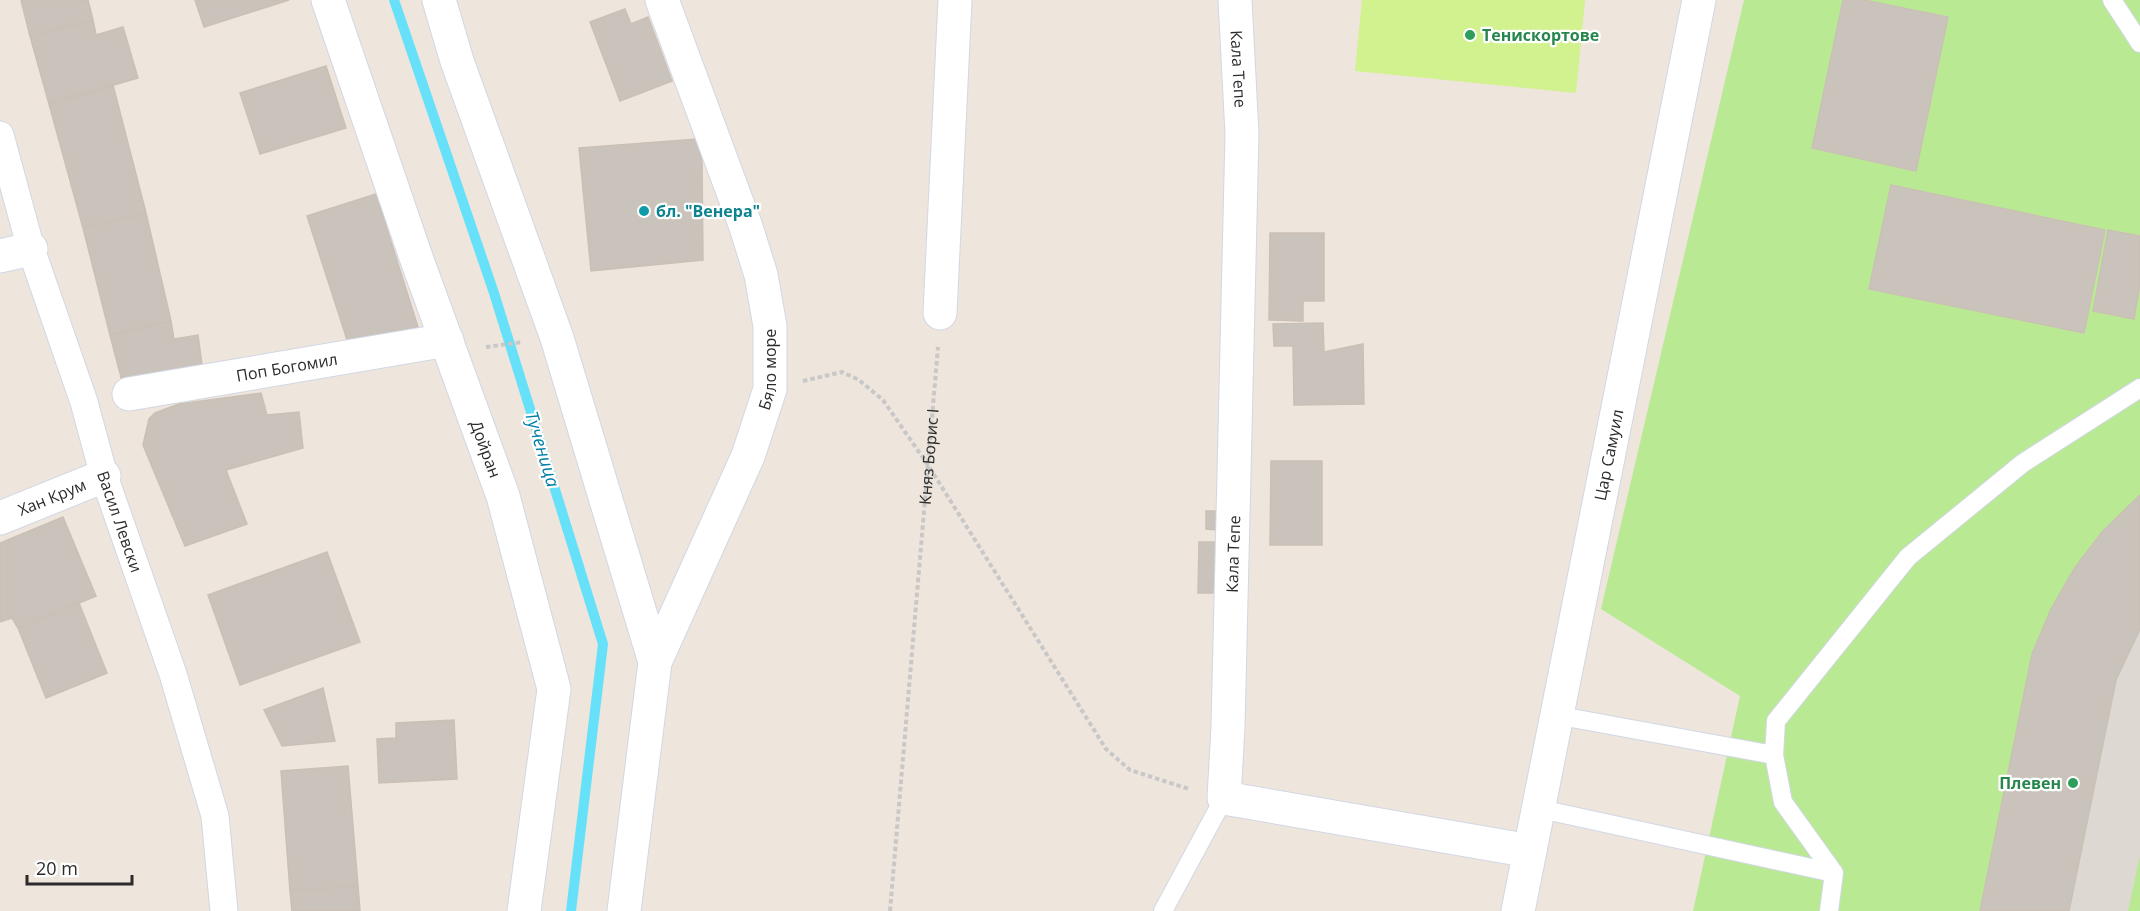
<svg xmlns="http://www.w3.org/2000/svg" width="2140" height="911" font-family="'Open Sans',sans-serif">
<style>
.green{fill:#bae994}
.pitch{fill:#d2f18f}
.plaza{fill:#ded8d3}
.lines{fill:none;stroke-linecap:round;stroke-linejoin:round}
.stream{stroke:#67e1f9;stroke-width:10}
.building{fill:#c9c3bb;stroke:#cac0b5;stroke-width:1.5}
.service-casing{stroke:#d1d7e5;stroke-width:20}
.pedestrian-casing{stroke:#d1d7e5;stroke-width:29}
.minor-casing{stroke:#d1d7e5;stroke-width:35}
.tertiary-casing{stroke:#d1d7e5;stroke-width:35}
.secondary-casing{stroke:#d1d7e5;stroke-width:35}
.path{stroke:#c8c8c8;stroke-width:4;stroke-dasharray:4.5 3;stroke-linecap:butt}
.service{stroke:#fff;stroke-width:18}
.pedestrian{stroke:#fff;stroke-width:27}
.minor{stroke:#fff;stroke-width:33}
.tertiary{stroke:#fff;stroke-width:33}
.secondary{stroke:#fff;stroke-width:33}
.leisure-dot{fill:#2e9e5b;stroke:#fff;stroke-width:2}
.culture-dot{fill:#0f9aa8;stroke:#fff;stroke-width:2}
.labels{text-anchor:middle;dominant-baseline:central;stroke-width:4.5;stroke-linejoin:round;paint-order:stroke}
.leisure-label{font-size:16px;font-weight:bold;fill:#27864d;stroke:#fff;text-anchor:start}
.street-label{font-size:16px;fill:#2b2b2b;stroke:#fff}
.culture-label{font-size:16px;font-weight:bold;fill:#0d838f;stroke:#fff;text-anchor:start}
.water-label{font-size:18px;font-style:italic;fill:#0280a8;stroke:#fff}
</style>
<rect width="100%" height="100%" fill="#eee5dc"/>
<path class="green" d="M 1744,0 L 2140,0 L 2140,911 L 1693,911 L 1740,696 L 1601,609 Z"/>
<path class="pitch" d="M 1362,0 L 1585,0 L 1576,93 L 1355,71 Z"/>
<path class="plaza" d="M 2140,629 L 2140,856 L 2128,911 L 2069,911 L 2116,680 Z"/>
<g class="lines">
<path class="stream" d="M 394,0 L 494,293 L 603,644 L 571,911"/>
</g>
<path class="building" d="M 21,0 L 88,0 L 93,20 L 30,36 Z
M 195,0 L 289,0 L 204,27 Z
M 1843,0 L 1864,0 L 1948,17 L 1916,171 L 1812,148 Z
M 625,9 L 631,24 L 648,17 L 672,81 L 620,101 L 590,22 Z
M 93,20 L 96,35 L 123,27 L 138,78 L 49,104 L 30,36 Z
M 326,66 L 346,128 L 260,154 L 240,93 Z
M 113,85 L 146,213 L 83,228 L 49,104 Z
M 697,139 L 702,162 L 703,260 L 591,271 L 579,148 Z
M 1891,185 L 2105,230 L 2084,333 L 1869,289 Z
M 376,194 L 418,327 L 350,349 L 307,216 Z
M 146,213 L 171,321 L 110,335 L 83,228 Z
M 2108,230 L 2140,236 L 2140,284 L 2134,319 L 2093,311 Z
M 1270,233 L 1324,233 L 1324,301 L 1303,301 L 1303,321 L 1269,320 Z
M 171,321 L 174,339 L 198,335 L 203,372 L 123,385 L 110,335 Z
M 1323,323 L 1324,352 L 1363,344 L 1364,404 L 1294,405 L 1293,346 L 1274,346 L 1273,324 Z
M 261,393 L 267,415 L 299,412 L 303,448 L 226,470 L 247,524 L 185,546 L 143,445 L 149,419 L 155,413 L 179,404 Z
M 1271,461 L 1322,461 L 1322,545 L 1270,545 Z
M 2140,495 L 2140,629 L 2116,680 L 2069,911 L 1980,911 L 2032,654 L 2051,609 L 2074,569 L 2102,532 Z
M 1206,511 L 1217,511 L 1217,530 L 1206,529 Z
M 63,517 L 96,596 L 18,628 L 12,618 L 0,622 L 0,543 Z
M 1199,542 L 1220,542 L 1219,593 L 1198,593 Z
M 327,552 L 360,642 L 240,685 L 208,595 Z
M 79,603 L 107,673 L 46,698 L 18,628 Z
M 323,688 L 335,741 L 282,746 L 264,710 Z
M 454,720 L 457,779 L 379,783 L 377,739 L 396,738 L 396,723 Z
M 348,766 L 358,886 L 290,891 L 281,771 Z
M 358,886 L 360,911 L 292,911 L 290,891 Z"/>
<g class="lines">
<g class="service-casing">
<path id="service" d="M 2112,0 L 2140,43
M 1555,715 L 1774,755
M 1536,808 L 1834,873 L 1829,911
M 1834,873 L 1783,802 L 1774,755 L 1776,721 L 1908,557 L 2023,463 L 2140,388
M 1163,911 L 1224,798"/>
</g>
<g class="pedestrian-casing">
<g id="pedestrian">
<path id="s2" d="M 0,135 L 31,249 L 84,402 L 104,476 L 173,674 L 215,816 L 224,911"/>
</g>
</g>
<g class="minor-casing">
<g id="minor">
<path id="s3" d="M 1235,0 L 1242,134 L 1228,727 L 1224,798 L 1530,851"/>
<path d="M 0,256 L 31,249"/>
<path d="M 940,313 L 955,0"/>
<path id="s4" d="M 129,394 L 447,340"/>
<path id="s5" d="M 0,518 L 104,476"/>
<path id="s6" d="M 655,662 L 748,456 L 770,389 L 770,326 L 761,275 L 746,227 L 662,0"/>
</g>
</g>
<g class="tertiary-casing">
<g id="tertiary">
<path id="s7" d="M 1518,911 L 1699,0"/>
</g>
</g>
<g class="secondary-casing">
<g id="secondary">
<path id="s8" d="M 328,0 L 417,260 L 503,496 L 554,689 L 524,911"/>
<path d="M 439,0 L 457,61 L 557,338 L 655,662 L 624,911"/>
</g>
</g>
<g class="path">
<path d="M 486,347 L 523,342"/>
<path d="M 803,381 L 842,372 L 859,380 L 883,400 L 928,465 L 1106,749 L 1130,770 L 1189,789"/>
<path id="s1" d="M 890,911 L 938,347"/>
</g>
<use href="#service" class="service"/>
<use href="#pedestrian" class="pedestrian"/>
<use href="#minor" class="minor"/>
<use href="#tertiary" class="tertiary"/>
<use href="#secondary" class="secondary"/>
</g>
<g class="leisure-dot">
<circle cx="1470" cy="35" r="6"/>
<circle cx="2073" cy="783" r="6"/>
</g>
<circle class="culture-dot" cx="644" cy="211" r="6"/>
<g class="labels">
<g class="leisure-label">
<text x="1482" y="35">Тенискортове</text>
<text x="2061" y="783" text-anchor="end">Плевен</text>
</g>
<g class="street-label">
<text stroke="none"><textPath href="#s3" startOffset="69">Кала Тепе</textPath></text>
<text stroke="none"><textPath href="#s4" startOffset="160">Поп Богомил</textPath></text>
<text stroke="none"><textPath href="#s6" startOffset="316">Бяло море</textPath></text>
<text stroke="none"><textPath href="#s8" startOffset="476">Дойран</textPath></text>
<text stroke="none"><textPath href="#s7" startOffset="465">Цар Самуил</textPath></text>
<text stroke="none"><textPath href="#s1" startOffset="456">Княз Борис I</textPath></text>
<text stroke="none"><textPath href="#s5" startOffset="56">Хан Крум</textPath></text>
<text stroke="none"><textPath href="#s2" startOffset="405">Васил Левски</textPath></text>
<text transform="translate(1233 554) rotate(-88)">Кала Тепе</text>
</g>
<g class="culture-label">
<text x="656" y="211">бл. "Венера"</text>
</g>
<g class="water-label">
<text transform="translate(543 449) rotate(73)">Тученица</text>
</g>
</g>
<path d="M27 875v9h105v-9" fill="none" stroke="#2b2b2b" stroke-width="3"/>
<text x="36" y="875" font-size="18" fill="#2b2b2b" stroke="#ffffff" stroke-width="4.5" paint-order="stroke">20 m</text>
</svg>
